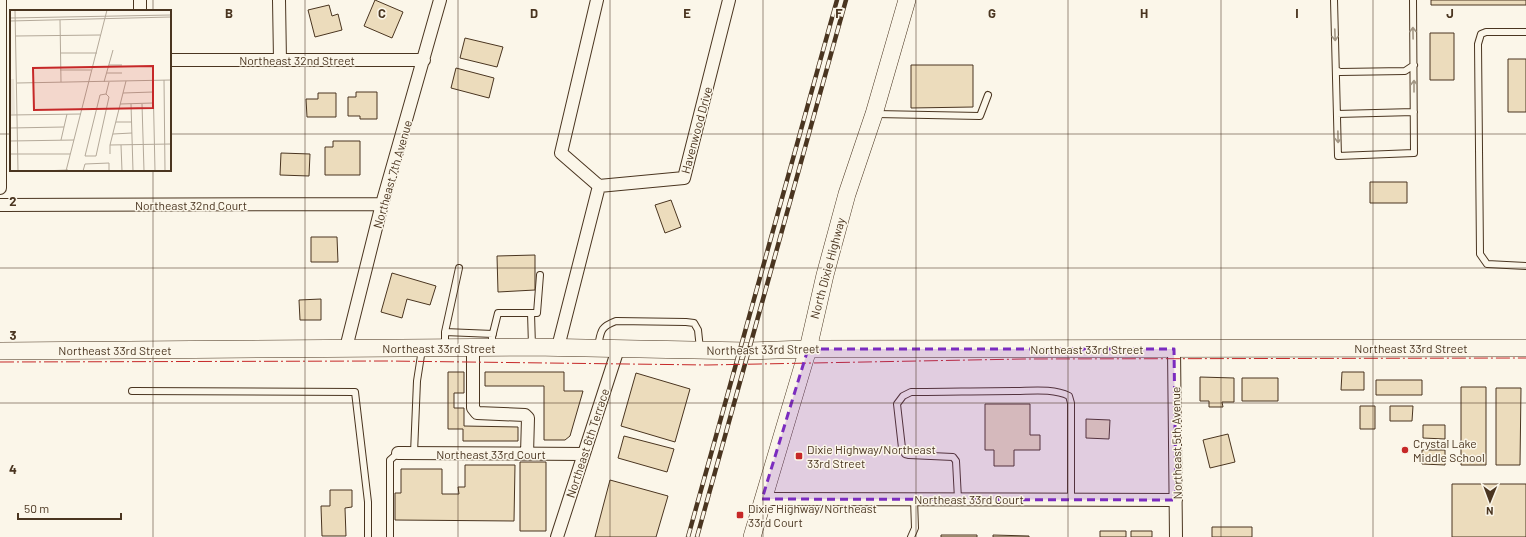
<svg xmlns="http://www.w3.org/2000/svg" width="1526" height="537" font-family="Barlow,sans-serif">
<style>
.building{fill:#ecdcbc;stroke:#4a3520}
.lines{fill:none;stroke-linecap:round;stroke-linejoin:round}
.lane-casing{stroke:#4a3520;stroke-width:8}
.street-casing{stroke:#4a3520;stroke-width:14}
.secondary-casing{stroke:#4a3520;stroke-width:18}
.lane{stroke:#fbf6e9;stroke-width:6}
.street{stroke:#fbf6e9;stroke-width:12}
.secondary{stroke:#fbf6e9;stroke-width:17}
.rail-casing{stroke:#4a3520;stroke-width:4.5}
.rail{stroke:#fbf6e9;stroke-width:3;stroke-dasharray:9;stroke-linecap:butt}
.power{stroke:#c62828;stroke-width:1;stroke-dasharray:14 3 2 3;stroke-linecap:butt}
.oneway{stroke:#a29684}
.marked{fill:#7b2cbf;fill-opacity:0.2;stroke:#7b2cbf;stroke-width:3;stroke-dasharray:8 5;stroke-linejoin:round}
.grid{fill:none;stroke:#4a3520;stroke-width:1;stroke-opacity:0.55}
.poi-dot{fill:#c62828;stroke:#fbf6e9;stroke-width:1.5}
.labels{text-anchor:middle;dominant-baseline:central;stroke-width:3;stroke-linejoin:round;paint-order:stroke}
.street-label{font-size:12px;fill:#4a3520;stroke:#fbf6e9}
.poi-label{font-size:12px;fill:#4a3520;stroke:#fbf6e9;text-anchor:start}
.inset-road{fill:none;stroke:#b4a999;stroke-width:1}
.view{fill:#c62828;fill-opacity:0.15;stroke:#c62828;stroke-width:2}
.inset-edge{fill:none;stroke:#4a3520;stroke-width:2}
.grid-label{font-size:13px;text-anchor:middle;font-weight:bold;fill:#4a3520;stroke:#fbf6e9;stroke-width:3;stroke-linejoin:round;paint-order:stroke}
</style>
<rect width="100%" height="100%" fill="#fbf6e9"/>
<path class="building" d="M 375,0 L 403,12 L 392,38 L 364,26 Z
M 1431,0 L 1526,0 L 1526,5 L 1431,5 Z
M 329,5 L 332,16 L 338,14 L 342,30 L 315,37 L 308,10 Z
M 1430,33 L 1454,33 L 1454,80 L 1430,80 Z
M 465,38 L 503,47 L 497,67 L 460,58 Z
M 1508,59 L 1526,59 L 1526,112 L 1508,112 Z
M 911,65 L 973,65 L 973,107 L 911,108 Z
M 456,68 L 494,78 L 489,98 L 451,88 Z
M 356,92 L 377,92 L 377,119 L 360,119 L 360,116 L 348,116 L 348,97 L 356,97 Z
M 318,93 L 336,93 L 336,117 L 307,117 L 306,99 L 318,99 Z
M 333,141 L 360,141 L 360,175 L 325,175 L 325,147 L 333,147 Z
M 281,153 L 310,154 L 309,176 L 280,175 Z
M 1370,182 L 1407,182 L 1407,203 L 1370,203 Z
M 671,200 L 681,227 L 665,233 L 655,205 Z
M 311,237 L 337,237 L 338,262 L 311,262 Z
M 535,255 L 535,290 L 498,292 L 497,256 Z
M 392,273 L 436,286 L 430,305 L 407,299 L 402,318 L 381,312 Z
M 321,299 L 321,320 L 300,320 L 299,300 Z
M 448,372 L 464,372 L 464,393 L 454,393 L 454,408 L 464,408 L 464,426 L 518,427 L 518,441 L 463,441 L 463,429 L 448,429 Z
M 485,372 L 564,372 L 564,391 L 583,391 L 570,436 L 565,440 L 544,440 L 544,386 L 485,386 Z
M 1342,372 L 1364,372 L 1364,390 L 1341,390 Z
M 636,373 L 690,389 L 675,442 L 621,426 Z
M 1200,377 L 1234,378 L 1234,402 L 1222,402 L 1223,407 L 1209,407 L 1209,401 L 1200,401 Z
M 1242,378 L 1278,378 L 1278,401 L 1242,401 Z
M 1376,380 L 1422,380 L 1422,395 L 1376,395 Z
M 1461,387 L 1486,387 L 1486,465 L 1461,465 Z
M 1496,388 L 1521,388 L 1520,465 L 1496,465 Z
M 985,404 L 1030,404 L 1030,435 L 1040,435 L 1040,450 L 1014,450 L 1014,466 L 994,466 L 994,450 L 985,450 Z
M 1360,406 L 1375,406 L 1375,429 L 1360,429 Z
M 1390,406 L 1413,406 L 1412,421 L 1390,421 Z
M 1086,419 L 1110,420 L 1109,439 L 1086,438 Z
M 1423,425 L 1445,425 L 1445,439 L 1423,438 Z
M 1228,434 L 1235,462 L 1210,468 L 1203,440 Z
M 624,436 L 674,449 L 667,472 L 618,458 Z
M 1422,450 L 1445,450 L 1445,465 L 1422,464 Z
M 520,462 L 546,462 L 546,531 L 520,531 Z
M 465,465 L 515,465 L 514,521 L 395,520 L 395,493 L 401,493 L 401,469 L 442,469 L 442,494 L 459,494 L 458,487 L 465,487 Z
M 610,480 L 668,496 L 656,537 L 595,537 Z
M 1452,484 L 1526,484 L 1526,537 L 1452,537 Z
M 330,490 L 352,490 L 352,507 L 345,508 L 346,536 L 322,536 L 321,506 L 330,506 Z
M 1212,527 L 1252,527 L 1252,537 L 1212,537 Z
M 1100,531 L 1126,531 L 1126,537 L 1100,537 Z
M 1131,531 L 1152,531 L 1152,537 L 1131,537 Z
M 941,535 L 977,535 L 977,537 L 941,537 Z
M 993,535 L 1029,536 L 1029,537 L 993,537 Z"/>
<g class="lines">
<g class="lane-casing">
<path id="lane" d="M 1334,0 L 1338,156 L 1414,153 L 1413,0
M 1526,32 L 1486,32 L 1481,34 L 1478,44 L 1480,254 L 1487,264 L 1526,266
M 1336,70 L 1340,72 L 1405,71 L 1414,65
M 876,114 L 980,116 L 988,95
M 1337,114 L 1414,112
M 531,313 L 532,346
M 445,332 L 459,268
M 445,346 L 445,332 L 493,334
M 492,346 L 492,337 L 498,313 L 537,313 L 540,275
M 598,346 C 601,331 600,327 616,321 L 686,322 L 694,323 L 698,330 L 700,349
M 132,391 L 355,392 L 368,502 L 368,537
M 414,453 L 417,381 L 422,349
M 958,499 L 956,461 L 953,457 L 909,455 L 905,454 L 902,448 L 897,404 L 903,396 L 911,392 C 945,392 979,391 1014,391 C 1031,391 1053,388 1069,396 L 1071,403 L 1071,500
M 390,537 L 390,460 L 398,453
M 911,537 L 915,528 L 914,499"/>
</g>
<g class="street-casing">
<path id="street" d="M 0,0 L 0,188
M 140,0 L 140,11
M 279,0 L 280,60
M 597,0 L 561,153 L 599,186 L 684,178 L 729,0
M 170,60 L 424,60
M 0,205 L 382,204
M 558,347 L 599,186
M 346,348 L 382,204 L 440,0
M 473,348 L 473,408 L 477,413 L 525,415 L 528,418 L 527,454
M 1174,349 L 1176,537
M 398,453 L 584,454
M 762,499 L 1176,500
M 557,537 L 618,349"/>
</g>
<g class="secondary-casing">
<path id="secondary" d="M 0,351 L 532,347 L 748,351 L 808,349 L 1526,348
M 752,537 L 808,349 L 825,275 L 847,194 L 874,114 L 907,0"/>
</g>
<use href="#lane" class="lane"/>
<use href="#street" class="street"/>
<use href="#secondary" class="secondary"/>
<g class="rail-casing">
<path id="rail" d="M 688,537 L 837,0
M 697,537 L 846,0"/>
</g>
<use href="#rail" class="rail"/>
<path class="power" d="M 0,362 L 387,361 L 707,365 L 1023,359 L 1526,358"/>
</g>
<defs><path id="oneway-shaft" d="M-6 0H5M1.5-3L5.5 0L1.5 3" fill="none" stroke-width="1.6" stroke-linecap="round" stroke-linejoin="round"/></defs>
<g class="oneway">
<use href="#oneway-shaft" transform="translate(1413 33) rotate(-91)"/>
<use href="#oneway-shaft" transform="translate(1335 35) rotate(88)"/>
<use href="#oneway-shaft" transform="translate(1414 86) rotate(-90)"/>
<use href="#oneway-shaft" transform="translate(1338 137) rotate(89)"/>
</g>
<path class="marked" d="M 808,349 L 1174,349 L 1176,500 L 762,499 Z"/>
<path class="grid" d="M 153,0 L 153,11M 305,0 L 305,537M 458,0 L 458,537M 610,0 L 610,537M 763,0 L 763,537M 916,0 L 916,537M 1068,0 L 1068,537M 1221,0 L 1221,537M 1373,0 L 1373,537M 0,134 L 11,134M 170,134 L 1526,134M 153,170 L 153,537M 0,268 L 1526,268M 0,403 L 1526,403"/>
<g class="poi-dot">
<circle cx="1405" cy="450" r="4"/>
<rect x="795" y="452" width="8" height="8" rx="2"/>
<rect x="736" y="511" width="8" height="8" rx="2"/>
</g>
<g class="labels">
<g class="street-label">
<text x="297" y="60">Northeast 32nd Street</text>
<text transform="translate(696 130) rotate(-75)">Havenwood Drive</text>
<text transform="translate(392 174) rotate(-74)">Northeast 7th Avenue</text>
<text x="191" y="205">Northeast 32nd Court</text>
<text transform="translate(827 268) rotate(-75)">North Dixie Highway</text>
<text x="439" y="348">Northeast 33rd Street</text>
<text x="1411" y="348">Northeast 33rd Street</text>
<text transform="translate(763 349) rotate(-1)">Northeast 33rd Street</text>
<text x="1087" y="349">Northeast 33rd Street</text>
<text x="115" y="350">Northeast 33rd Street</text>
<text transform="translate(587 443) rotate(-72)">Northeast 6th Terrace</text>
<text transform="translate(1176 443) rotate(-91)">Northeast 5th Avenue</text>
<text x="491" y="454">Northeast 33rd Court</text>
<text x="969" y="499">Northeast 33rd Court</text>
</g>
<g class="poi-label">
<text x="1413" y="443">Crystal Lake<tspan x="1413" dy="14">Middle School</tspan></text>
<text x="807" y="449">Dixie Highway/Northeast<tspan x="807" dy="14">33rd Street</tspan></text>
<text x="748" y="508">Dixie Highway/Northeast<tspan x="748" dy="14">33rd Court</tspan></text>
</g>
</g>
<g transform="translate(10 10)">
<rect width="161" height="161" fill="#fbf6e9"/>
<path d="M 0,69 L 4,69 L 5,104 L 0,104 Z" fill="#ede6d9"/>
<path class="inset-road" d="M 5,0 L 8,161M 0,8 L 161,5M 50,10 L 51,72M 0,11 L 161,7M 6,26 L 90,25M 50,43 L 87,43M 99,55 L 112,55M 50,60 L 81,60M 97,63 L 112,63M 143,70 L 145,161M 154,70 L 155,161M 94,72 L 103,40M 7,73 L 161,70M 113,83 L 143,82M 96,84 L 99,87 L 86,146 L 75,146 L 90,85 ZM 96,84 L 99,72M 110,94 L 143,93M 121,94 L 123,161M 132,94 L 134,161M 0,105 L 71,104M 106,112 L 122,112M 0,118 L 54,117M 103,124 L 122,123M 51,130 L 57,104M 0,131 L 64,130M 100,135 L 161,134M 111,135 L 112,161M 0,144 L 60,144M 100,144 L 100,135 L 116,71M 31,161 L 58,160M 56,161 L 97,0M 73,161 L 75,154 L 99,153 L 99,161"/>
<path class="view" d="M 143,56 L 143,98 L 24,100 L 23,58 Z"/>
<rect width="161" height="161" class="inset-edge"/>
</g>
<g class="grid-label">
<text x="229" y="18">B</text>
<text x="382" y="18">C</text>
<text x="534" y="18">D</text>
<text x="687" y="18">E</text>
<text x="839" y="18">F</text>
<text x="992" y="18">G</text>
<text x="1144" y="18">H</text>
<text x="1297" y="18">I</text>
<text x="1450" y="18">J</text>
<text x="13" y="206">2</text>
<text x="13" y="340">3</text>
<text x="13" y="474">4</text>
</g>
<g transform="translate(1490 501) rotate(181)" stroke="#fbf6e9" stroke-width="3" paint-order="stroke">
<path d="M0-3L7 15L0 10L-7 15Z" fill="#4a3520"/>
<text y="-6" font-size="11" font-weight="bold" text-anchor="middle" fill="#4a3520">N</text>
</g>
<path d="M18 513v6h103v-6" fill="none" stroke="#4a3520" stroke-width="2"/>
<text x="24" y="513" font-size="12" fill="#4a3520" stroke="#fbf6e9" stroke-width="3" paint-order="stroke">50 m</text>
</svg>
